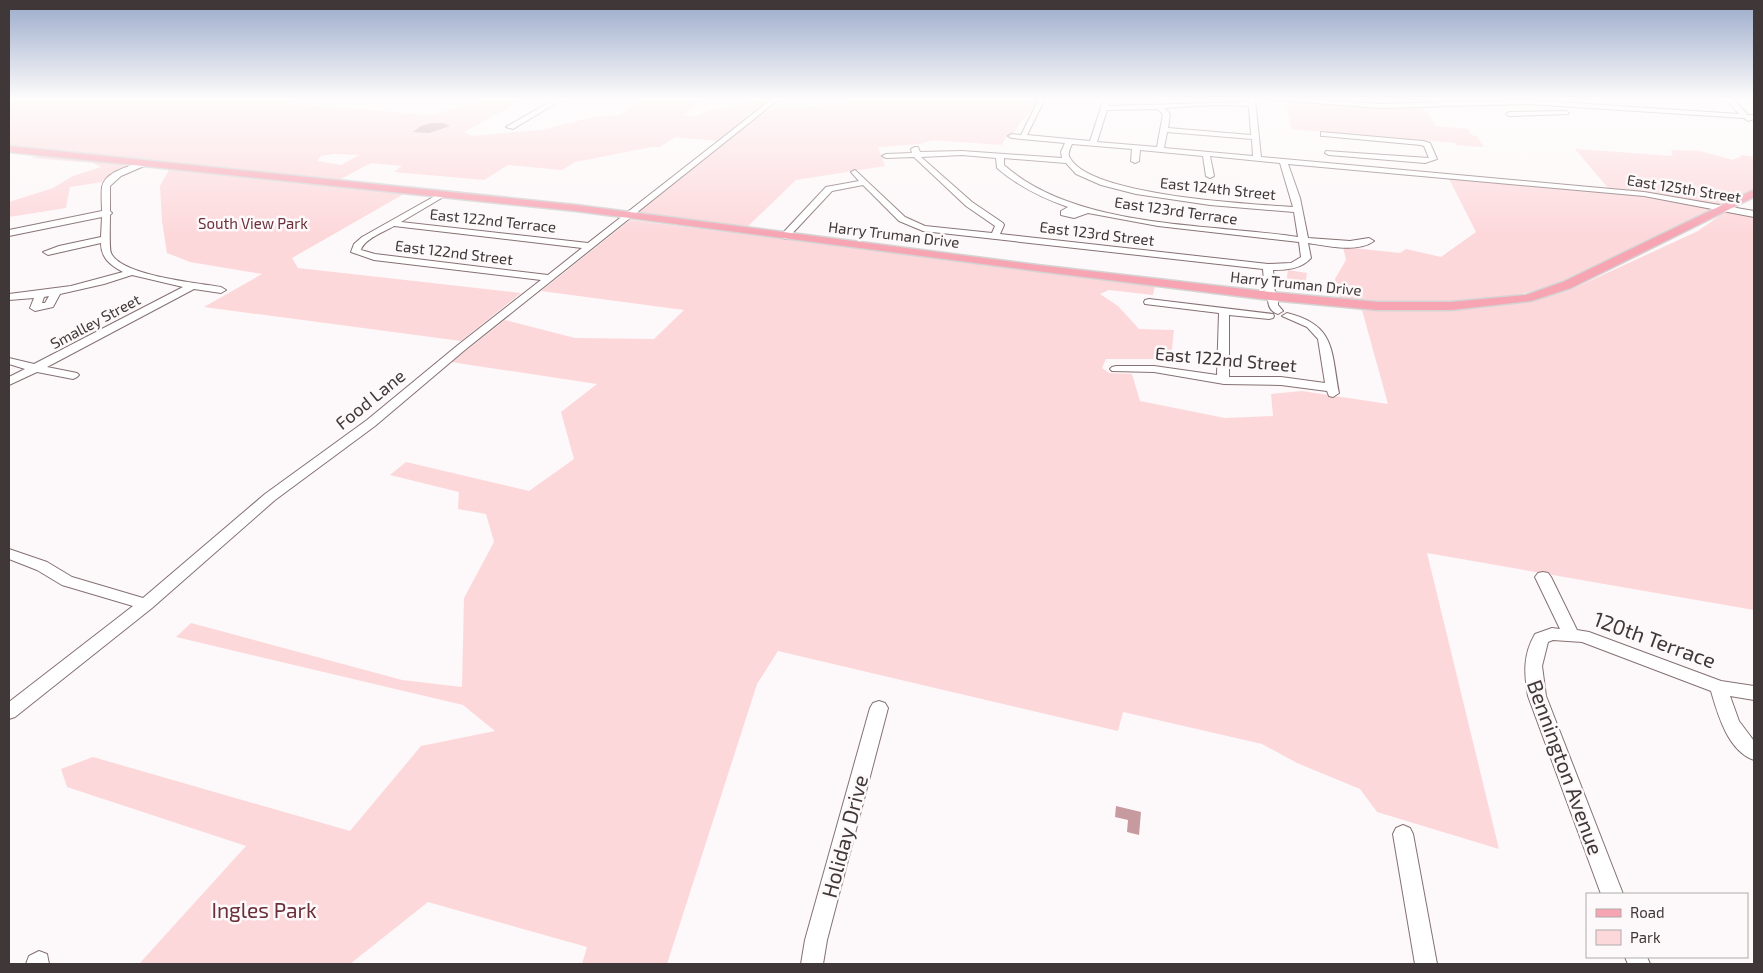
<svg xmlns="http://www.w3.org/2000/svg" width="1763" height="973" font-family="'Exo 2',sans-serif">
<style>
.green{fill:#fdd8db;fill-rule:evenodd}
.water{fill:#c69a9e}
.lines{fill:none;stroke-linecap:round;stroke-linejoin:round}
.minor-casing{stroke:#857173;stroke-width:2}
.major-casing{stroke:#d5d3d3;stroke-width:3}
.minor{fill:#fff;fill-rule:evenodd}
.major{fill:#f7a4b3;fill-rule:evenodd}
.labels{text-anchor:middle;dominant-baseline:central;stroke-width:5;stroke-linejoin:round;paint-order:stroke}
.far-street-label{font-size:15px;fill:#403738;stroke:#fdf8f9}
.far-park-label{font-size:15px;fill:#6a3039;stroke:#fdf8f9}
.street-label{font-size:18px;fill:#403738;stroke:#fdf8f9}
.near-street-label{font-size:21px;fill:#403738;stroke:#fdf8f9}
.near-park-label{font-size:21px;fill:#6a3039;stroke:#fdf8f9}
</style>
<rect width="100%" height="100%" fill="#fdf8f9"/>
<path class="green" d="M 9,99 L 301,99 L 291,104 L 432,115 C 450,111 465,104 482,100 C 494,96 512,99 525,99 L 464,132 L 471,136 L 541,130 L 598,116 L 620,115 L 644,99 L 704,99 L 683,116 L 700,115 L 708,110 L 734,106 L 751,99 L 771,99 L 718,141 L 675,137 L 660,147 L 652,147 L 575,162 L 562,170 L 508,165 L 484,180 L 394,172 L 402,166 L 371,163 L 337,181 L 9,147 ZM 333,154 L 359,155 L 341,165 L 317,161 L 321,156 Z
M 860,99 L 1039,99 L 1014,132 L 1015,134 L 1006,137 L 1002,145 L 932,140 L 920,144 L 878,147 L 885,166 L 796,180 L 745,229 L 637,213 L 760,115 L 764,114 L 775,106 C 804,109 831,104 860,99 Z
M 1286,101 L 1351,106 L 1419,107 L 1428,113 L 1436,126 L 1468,129 L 1471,135 L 1477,136 L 1484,147 L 1456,145 L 1455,143 L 1291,129 Z
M 1575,149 L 1673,156 L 1671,150 L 1700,151 L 1733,160 L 1743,155 L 1754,157 L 1754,189 C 1742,193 1730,205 1717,205 L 1667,195 L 1608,188 Z
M 43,154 L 136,164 L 110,176 L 102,182 L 70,187 L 66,208 L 9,217 L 9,202 L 53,188 L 73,176 L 101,167 L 93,163 L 31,158 Z
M 171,166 L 409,191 L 292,258 L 298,268 L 521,293 L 461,341 L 204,307 L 262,274 L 190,262 L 167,253 L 162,221 L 160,186 Z
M 1448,177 L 1637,195 L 1714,209 C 1696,222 1659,235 1638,245 C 1604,261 1570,282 1533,291 C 1472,307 1403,305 1340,300 L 1335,279 L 1346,260 L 1343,247 L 1400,253 L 1406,249 L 1441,257 L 1476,232 Z
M 1731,211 L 1754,215 L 1754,610 L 1427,553 L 1499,849 L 1377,812 L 1360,789 L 1297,763 L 1262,744 L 1123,712 L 1118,731 L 778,651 L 757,684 L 667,964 L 582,964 L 587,947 L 428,902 L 350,964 L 139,964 L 246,846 L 67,787 L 61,769 L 93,757 L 350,831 L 421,746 L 495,731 L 463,705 L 176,637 L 191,623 L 402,680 L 462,687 L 464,598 L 494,542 L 486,514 L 458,509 L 459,492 L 390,475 L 406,462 L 529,491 L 574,459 L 561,412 L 597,384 L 451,362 L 505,320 L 575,338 L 654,339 L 684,310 L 541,291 L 630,220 L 1155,285 L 1153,295 L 1109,290 L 1100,294 L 1118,306 L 1139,329 L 1174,330 L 1171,359 L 1106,359 L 1102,368 L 1109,373 L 1132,374 L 1140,401 L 1225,418 L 1273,416 L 1271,394 L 1302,391 L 1388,404 L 1362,310 L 1439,311 L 1529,302 L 1570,290 L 1698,231 L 1725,212 Z
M 1288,270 L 1307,273 L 1305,286 L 1286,283 Z"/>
<path class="water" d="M 431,123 L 444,123 L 450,126 L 429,133 L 413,132 L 421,126 Z
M 1116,806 L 1141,812 L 1139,835 L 1127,832 L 1128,820 L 1115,817 Z"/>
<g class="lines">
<g class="minor-casing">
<path id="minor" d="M 555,99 L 563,99 L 513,129 L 506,127 Z
M 772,99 L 779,99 L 466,349 L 375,426 L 275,500 L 152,608 L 15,717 L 9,719 L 9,702 L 133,606 L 62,585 L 37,570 L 9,559 L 9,549 L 47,562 L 72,577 L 143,598 L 265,494 L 367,420 L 458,345 L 541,280 L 374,260 L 351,252 L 354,244 L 362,237 L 442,192 L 446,194 L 445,196 L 401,222 L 588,243 ZM 394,226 L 582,248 L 548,275 L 375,254 L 361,250 C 364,239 384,232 394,226 Z
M 1039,99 L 1045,99 L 1027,135 L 1090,141 L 1103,101 L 1105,99 L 1109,101 L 1108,106 L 1249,102 L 1249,99 L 1255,99 L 1261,157 L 1644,192 L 1754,211 L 1754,217 L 1644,196 L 1288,164 L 1300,198 L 1308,238 L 1350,241 L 1369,238 L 1374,241 C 1358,253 1327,246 1308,243 L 1311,258 C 1301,269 1287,270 1273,270 L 1275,293 L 1278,296 L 1278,305 L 1283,311 L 1278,314 C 1271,312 1268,306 1268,299 L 1265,296 L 1263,269 L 923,231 L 899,221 L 863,185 L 832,191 L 788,238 L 785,239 L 780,236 L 826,187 L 859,181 L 851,172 L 855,170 L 905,217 L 925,226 L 992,233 L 995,226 L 966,206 L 914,157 L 886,158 L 882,156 L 886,154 L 912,153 L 911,149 L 915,147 L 918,147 L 920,152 L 962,151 L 1062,158 L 1061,152 L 1065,143 L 1012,138 L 1008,136 L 1012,134 L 1021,135 ZM 1216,105 L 1249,106 L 1251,135 L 1168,128 L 1170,114 L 1164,108 ZM 1157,109 L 1163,114 L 1157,147 L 1097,142 L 1107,110 ZM 1167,132 L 1252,139 L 1253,156 L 1164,148 ZM 1072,144 L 1132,149 L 1131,161 L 1135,163 L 1139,161 L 1140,150 L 1203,156 L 1206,176 L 1210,178 L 1214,176 L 1210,156 L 1280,163 L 1293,207 C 1250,204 1091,196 1070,158 C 1067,154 1070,148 1072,144 ZM 962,155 L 996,158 L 997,168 C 1018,186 1042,198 1068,207 L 1061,211 L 1061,215 L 1074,218 L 1088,213 L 1158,226 L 1299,242 L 1301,257 L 1291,263 L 1268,264 L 1000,234 L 1004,225 L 1003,223 L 972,202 L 921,157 ZM 1004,158 L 1066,163 L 1076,174 L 1101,185 L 1136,194 L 1210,205 L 1294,212 L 1298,237 C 1207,223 1076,229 1004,165 Z
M 1264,99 L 1303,99 L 1381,104 L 1528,100 L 1739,114 L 1726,99 L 1733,99 L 1748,115 L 1754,115 L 1754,119 L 1748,121 L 1744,118 L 1528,104 L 1381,108 Z
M 1566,111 L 1569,113 L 1568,114 L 1509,116 L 1506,114 L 1509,112 Z
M 1321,132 L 1423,141 L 1430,143 L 1437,159 L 1425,163 L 1329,155 L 1325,153 L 1326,151 L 1429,158 L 1424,146 L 1421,145 L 1324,136 L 1321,136 Z
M 144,161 L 151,163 L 121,176 L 110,186 L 110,211 L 112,213 L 110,215 C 110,223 109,248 111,253 C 121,276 199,283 221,287 L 226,290 L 221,293 L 194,289 L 47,367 L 77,373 L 79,375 L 77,377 L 73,379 L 37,372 L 9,385 L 9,377 L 25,369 L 9,364 L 9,358 L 34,364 L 183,287 L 132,275 L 104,284 L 60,294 L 53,307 L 35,311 L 30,308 L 34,298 L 9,300 L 9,294 L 71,286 L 123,272 C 110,265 101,258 101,243 L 48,255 L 43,252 L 59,246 L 101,237 L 102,217 L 9,236 L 9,230 L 102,211 C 102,204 101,195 102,187 C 105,171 131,166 144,161 ZM 49,296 L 45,303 L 42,303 L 44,297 Z
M 1149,299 L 1273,314 L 1274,316 L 1273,318 L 1269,319 L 1229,315 L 1229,377 L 1281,377 L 1325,383 L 1318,339 L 1307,327 L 1282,316 L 1287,313 C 1336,325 1331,351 1339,393 L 1333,397 L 1329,396 L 1327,391 L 1281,385 L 1224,384 L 1154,372 L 1112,371 L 1110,369 L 1112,367 L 1116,366 L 1154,366 L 1217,375 L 1219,313 L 1145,304 L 1144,302 L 1145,300 Z
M 1543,572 L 1548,573 L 1551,577 L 1577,630 L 1589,632 L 1721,681 L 1754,686 L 1754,700 L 1730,696 L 1739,721 L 1754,741 L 1754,760 C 1728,751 1718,715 1711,691 L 1582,642 L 1553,640 L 1548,642 L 1542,666 L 1546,696 L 1623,894 L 1601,894 L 1528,696 C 1524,673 1523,655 1535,634 L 1552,628 L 1560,629 L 1535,577 L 1538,573 Z
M 879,701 L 885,703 L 888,708 L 827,940 L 823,964 L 801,964 L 805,940 L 870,708 L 873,703 Z
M 1403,825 L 1410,828 L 1413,834 L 1437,964 L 1415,964 L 1393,834 L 1396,828 Z
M 39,951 L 47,954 L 49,964 L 26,964 L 29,956 Z
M 1625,957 L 1647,957 L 1650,964 L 1628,964 Z"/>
</g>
<g class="major-casing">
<path id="major" d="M 9,146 L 576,205 L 1037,265 L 1270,292 L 1377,302 L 1451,302 L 1526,295 L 1563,282 L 1751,191 L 1754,190 L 1754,197 L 1571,288 L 1531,301 L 1451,310 L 1377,310 L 1270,300 L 1037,271 L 576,211 L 9,152 Z"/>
</g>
<use href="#minor" class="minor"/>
<use href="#major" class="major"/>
</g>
<linearGradient id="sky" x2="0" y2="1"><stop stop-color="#9aaaca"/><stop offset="0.42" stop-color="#fefcfc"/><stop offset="1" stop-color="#fefcfc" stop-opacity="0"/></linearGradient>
<rect width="1763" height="235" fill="url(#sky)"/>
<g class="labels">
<g class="far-street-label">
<text transform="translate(1218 188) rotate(6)">East 124th Street</text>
<text transform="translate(1684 188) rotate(9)">East 125th Street</text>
<text transform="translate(1176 210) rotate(8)">East 123rd Terrace</text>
<text transform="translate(493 220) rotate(6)">East 122nd Terrace</text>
<text transform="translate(1097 233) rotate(7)">East 123rd Street</text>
<text transform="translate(894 234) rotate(7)">Harry Truman Drive</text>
<text transform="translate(454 252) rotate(7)">East 122nd Street</text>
<text transform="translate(1296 283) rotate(6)">Harry Truman Drive</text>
<text transform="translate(95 321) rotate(-28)">Smalley Street</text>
</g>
<g class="far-park-label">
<text x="253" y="223">South View Park</text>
</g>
<g class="street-label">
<text transform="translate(1226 359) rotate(5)">East 122nd Street</text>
<text transform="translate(370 399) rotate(-39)">Food Lane</text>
</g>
<g class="near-street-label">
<text transform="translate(1655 639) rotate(20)">120th Terrace</text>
<text transform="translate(1566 767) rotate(70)">Bennington Avenue</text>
<text transform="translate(844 836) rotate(-75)">Holiday Drive</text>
</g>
<g class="near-park-label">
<text x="264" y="909">Ingles Park</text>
</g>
</g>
<rect width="1763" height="973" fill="none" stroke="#403738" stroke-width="20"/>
<rect x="1586" y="893" width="162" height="65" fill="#fdf8f9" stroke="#b1abac"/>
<rect x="1596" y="909" width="25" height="8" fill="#f7a4b3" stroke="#b1abac"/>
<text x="1630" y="918" font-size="15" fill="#403738">Road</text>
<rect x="1596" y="930" width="25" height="15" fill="#fdd8db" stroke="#b1abac"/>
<text x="1630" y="943" font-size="15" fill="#403738">Park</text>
</svg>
